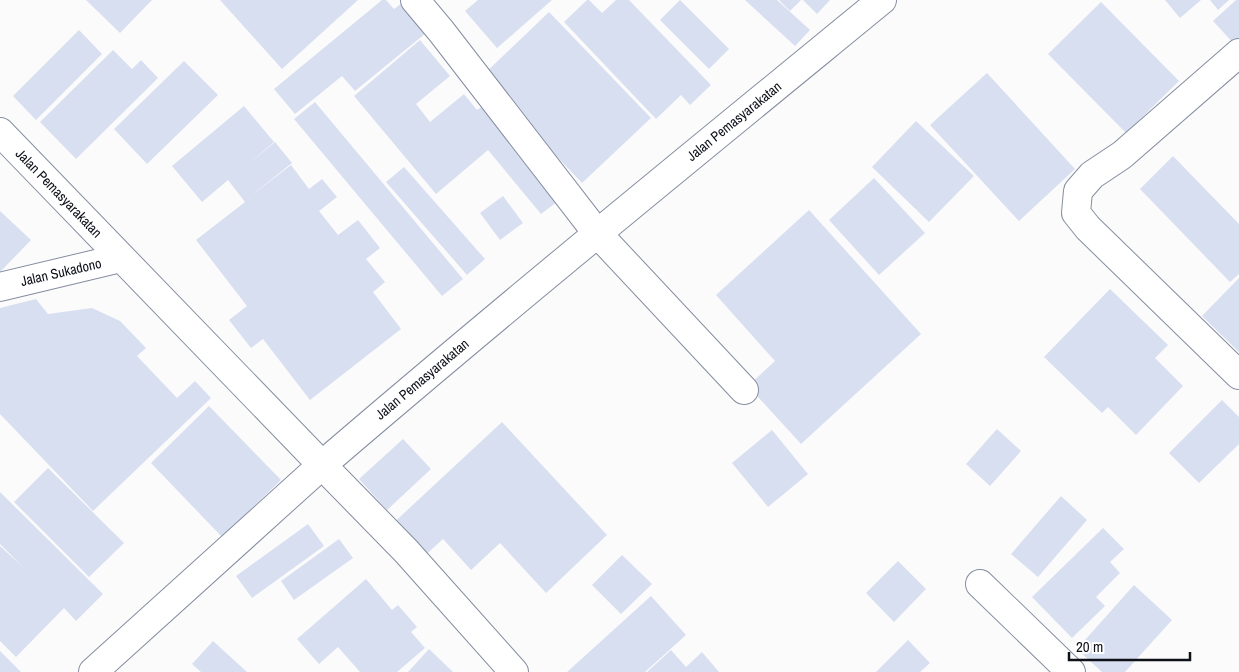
<svg xmlns="http://www.w3.org/2000/svg" width="1239" height="672" font-family="'Archivo Narrow',sans-serif">
<style>
.building{fill:#d8dff1}
.lines{fill:none;stroke-linecap:round;stroke-linejoin:round}
.minor-casing{stroke:#858da0;stroke-width:30}
.tertiary-casing{stroke:#858da0;stroke-width:30}
.minor{stroke:#fff;stroke-width:28}
.tertiary{stroke:#fff;stroke-width:28}
.labels{text-anchor:middle;dominant-baseline:central;stroke-width:4.5;stroke-linejoin:round;paint-order:stroke}
.street-label{font-size:14px;fill:#0e1118;stroke:#fff}
</style>
<rect width="100%" height="100%" fill="#fbfbfb"/>
<path class="building" d="M 86,0 L 152,0 L 120,33 Z
M 220,0 L 358,0 L 282,69 Z
M 382,0 L 386,0 L 394,9 L 402,3 L 426,33 L 355,91 L 342,76 L 295,114 L 274,89 Z
M 478,0 L 552,0 L 497,48 L 465,11 Z
M 587,0 L 589,0 L 602,13 L 616,0 L 629,0 L 711,85 L 690,105 L 681,95 L 656,119 L 564,22 Z
M 680,0 L 729,49 L 709,69 L 660,20 Z
M 745,0 L 777,0 L 810,30 L 795,46 Z
M 779,0 L 801,0 L 790,11 Z
M 803,0 L 830,0 L 817,14 Z
M 1165,0 L 1201,0 L 1180,18 Z
M 1210,0 L 1229,0 L 1218,10 Z
M 1236,0 L 1239,0 L 1239,41 L 1235,45 L 1213,21 Z
M 1101,2 L 1179,81 L 1126,133 L 1048,54 Z
M 549,12 L 651,118 L 582,183 L 481,77 Z
M 79,30 L 102,54 L 36,120 L 13,96 Z
M 420,40 L 450,76 L 416,104 L 430,122 L 464,94 L 477,110 L 491,101 L 565,196 L 541,214 L 488,150 L 436,194 L 354,96 Z
M 113,50 L 132,69 L 141,60 L 158,78 L 76,159 L 40,122 Z
M 184,61 L 218,95 L 147,164 L 114,129 Z
M 987,73 L 1075,169 L 1019,221 L 930,125 Z
M 315,102 L 463,279 L 442,296 L 294,119 Z
M 244,106 L 274,142 L 246,166 L 275,142 L 292,163 L 248,198 L 291,165 L 309,189 L 322,179 L 337,197 L 319,211 L 338,235 L 358,220 L 380,248 L 366,259 L 385,282 L 373,292 L 401,329 L 310,400 L 263,339 L 251,348 L 229,320 L 247,306 L 196,240 L 245,202 L 228,180 L 202,202 L 172,166 Z
M 916,121 L 974,176 L 929,222 L 872,167 Z
M 1173,156 L 1239,224 L 1239,274 L 1230,282 L 1140,189 Z
M 404,167 L 485,259 L 467,275 L 386,182 Z
M 874,178 L 925,233 L 879,275 L 829,220 Z
M 503,196 L 523,223 L 500,240 L 480,213 Z
M 809,210 L 921,334 L 801,444 L 748,386 L 775,361 L 716,295 Z
M 0,211 L 31,240 L 0,272 Z
M 1239,278 L 1239,352 L 1202,316 Z
M 1110,289 L 1168,345 L 1155,358 L 1183,386 L 1136,435 L 1108,407 L 1102,413 L 1044,357 Z
M 36,299 L 48,314 L 92,308 L 120,321 L 146,348 L 137,356 L 177,398 L 195,381 L 211,398 L 93,511 L 0,414 L 0,308 Z
M 1222,400 L 1239,417 L 1239,444 L 1199,483 L 1169,453 Z
M 209,406 L 281,480 L 222,537 L 151,463 Z
M 502,422 L 607,535 L 546,593 L 500,543 L 471,570 L 443,539 L 419,561 L 388,528 Z
M 997,429 L 1021,451 L 990,486 L 966,464 Z
M 772,430 L 808,474 L 768,507 L 732,463 Z
M 403,439 L 431,469 L 387,510 L 359,479 Z
M 48,468 L 124,543 L 89,577 L 14,502 Z
M 0,492 L 103,594 L 76,621 L 64,608 L 16,657 L 0,641 L 0,546 L 24,568 L 0,544 Z
M 1061,496 L 1087,520 L 1038,577 L 1011,554 Z
M 308,524 L 324,546 L 252,598 L 236,576 Z
M 1103,528 L 1124,549 L 1110,562 L 1120,573 L 1096,597 L 1105,606 L 1072,638 L 1032,597 Z
M 339,539 L 353,558 L 294,600 L 281,581 Z
M 622,555 L 652,584 L 621,614 L 592,585 Z
M 898,561 L 926,589 L 894,622 L 866,593 Z
M 366,579 L 392,610 L 398,605 L 417,627 L 411,632 L 425,648 L 397,672 L 360,672 L 338,647 L 319,664 L 297,639 Z
M 1134,585 L 1172,620 L 1125,672 L 1102,672 L 1077,649 Z
M 651,596 L 686,635 L 645,672 L 567,672 Z
M 908,640 L 930,663 L 920,672 L 876,672 Z
M 213,641 L 247,672 L 201,672 L 192,664 Z
M 429,649 L 453,672 L 408,672 Z
M 671,650 L 686,667 L 702,652 L 719,672 L 647,672 Z
M 0,651 L 21,672 L 0,672 Z"/>
<g class="lines">
<g class="minor-casing">
<path id="minor" d="M 415,0 L 441,31 L 597,233 L 744,390
M 1239,53 L 1122,155 L 1092,175 L 1078,191 L 1076,213 L 1088,228 L 1239,375
M 980,584 L 1071,672
M 93,672 L 322,465 L 406,551 L 514,672"/>
</g>
<g class="tertiary-casing">
<path id="tertiary" d="M 0,132 L 322,465 C 506,307 694,154 882,0
M 0,287 L 121,258"/>
</g>
<use href="#minor" class="minor"/>
<use href="#tertiary" class="tertiary"/>
</g>
<g class="labels">
<g class="street-label">
<text transform="translate(734 121) rotate(-39)">Jalan Pemasyarakatan</text>
<text transform="translate(59 193) rotate(46)">Jalan Pemasyarakatan</text>
<text transform="translate(61 272) rotate(-13)">Jalan Sukadono</text>
<text transform="translate(422 379) rotate(-40)">Jalan Pemasyarakatan</text>
</g>
</g>
<path d="M1069 652v8h121v-8" fill="none" stroke="#0e1118" stroke-width="2.5"/>
<text x="1076" y="652" font-size="15" fill="#0e1118" stroke="#ffffff" stroke-width="4" paint-order="stroke">20 m</text>
</svg>
